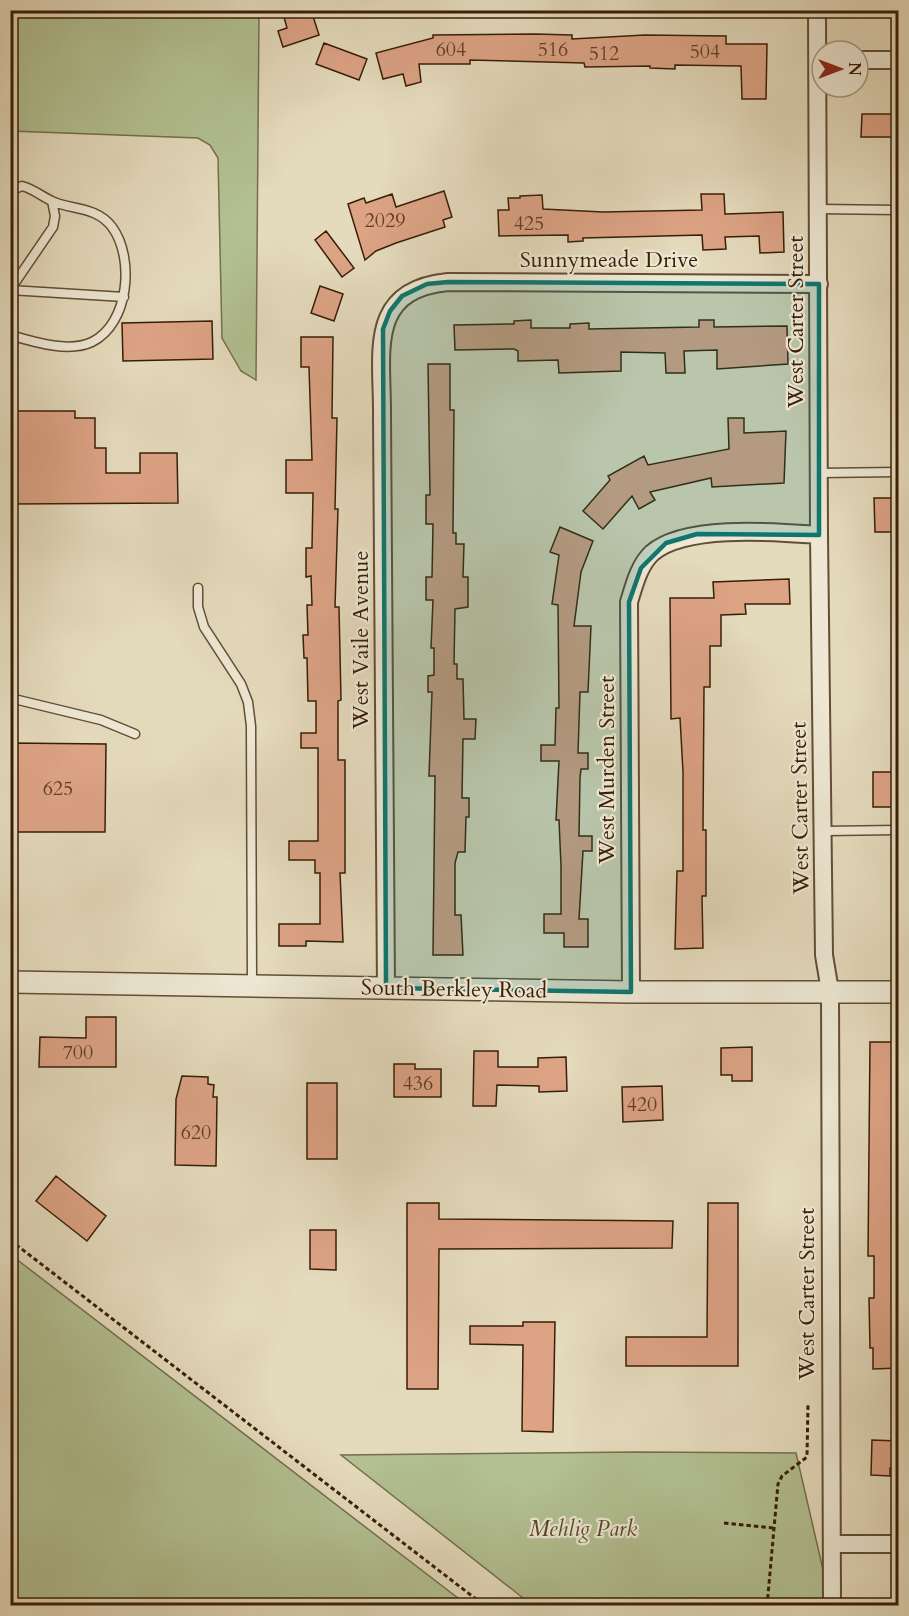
<svg xmlns="http://www.w3.org/2000/svg" width="909" height="1616" font-family="Cardo,serif">
<style>
.green{fill:#b2c092;stroke:#756f4c;stroke-width:1.5}
.building{fill:#dca385;stroke:#381e06;stroke-width:1.5}
.lines{fill:none;stroke-linecap:round;stroke-linejoin:round}
.service-casing{stroke:#634d34;stroke-width:11}
.minor-casing{stroke:#634d34;stroke-width:20}
.tertiary-casing{stroke:#634d34;stroke-width:24}
.path{stroke:#381e06;stroke-width:3;stroke-dasharray:4.5 3;stroke-linecap:butt}
.service{stroke:#ede7d3;stroke-width:8}
.minor{stroke:#ede7d3;stroke-width:16}
.tertiary{stroke:#ede7d3;stroke-width:21}
.marked{fill:#0f766e;fill-opacity:0.2;stroke:#0f766e;stroke-width:4.5;stroke-linejoin:round}
.labels{text-anchor:middle;dominant-baseline:central;stroke-width:4.5;stroke-linejoin:round;paint-order:stroke}
.number-label{font-size:20px;fill:#613f26}
.street-label{font-size:22px;fill:#381e06;stroke:#ede7d3}
.park-label{font-size:22px;font-style:italic;fill:#564629;stroke:#ede7d3}
</style>
<rect width="100%" height="100%" fill="#e4dabc"/>
<filter id="stains"><feTurbulence type="fractalNoise" baseFrequency=".00333" numOctaves="4"/><feColorMatrix values="0 0 0 0 .2 0 0 0 0 .09 0 0 0 0 .02 0 0 0 .5 -.17"/></filter>
<radialGradient id="worn" r=".72"><stop offset=".6" stop-color="#630" stop-opacity="0"/><stop offset="1" stop-color="#630" stop-opacity=".3"/></radialGradient>
<path class="green" d="M 11,10 L 259,11 L 256,380 L 241,371 L 222,338 L 218,158 L 210,145 L 198,138 L 11,131 Z
M 11,1255 L 467,1605 L 11,1605 Z
M 637,1452 L 796,1453 L 824,1574 L 824,1605 L 532,1605 L 341,1455 Z"/>
<path class="building" d="M 282,10 L 311,10 L 319,35 L 283,47 L 278,31 L 287,28 Z
M 535,34 L 572,35 L 572,39 L 645,35 L 726,36 L 726,44 L 767,44 L 766,99 L 742,99 L 741,66 L 675,65 L 675,69 L 650,68 L 650,66 L 585,67 L 584,63 L 470,60 L 470,64 L 419,64 L 421,82 L 406,86 L 403,74 L 383,79 L 376,53 L 433,38 L 433,35 Z
M 324,43 L 367,59 L 359,80 L 316,64 Z
M 862,114 L 898,114 L 898,137 L 861,137 Z
M 444,191 L 452,217 L 443,220 L 445,227 L 396,243 L 376,251 L 365,260 L 348,204 L 364,198 L 366,203 L 392,194 L 396,207 Z
M 701,194 L 724,194 L 725,214 L 783,212 L 784,252 L 760,253 L 759,236 L 725,237 L 726,249 L 703,250 L 702,235 L 583,238 L 583,241 L 568,242 L 568,235 L 499,236 L 498,210 L 509,210 L 508,198 L 520,198 L 520,196 L 542,195 L 543,209 L 603,212 L 702,210 Z
M 326,231 L 354,268 L 342,277 L 315,240 Z
M 320,286 L 343,294 L 334,321 L 311,313 Z
M 531,320 L 531,328 L 570,328 L 570,324 L 589,323 L 589,329 L 699,327 L 699,320 L 714,320 L 714,327 L 787,326 L 788,364 L 717,369 L 717,350 L 684,351 L 685,373 L 666,373 L 665,353 L 621,352 L 621,371 L 559,373 L 558,360 L 518,361 L 518,351 L 514,349 L 455,350 L 454,325 L 514,324 L 514,321 Z
M 212,321 L 213,359 L 123,361 L 122,323 Z
M 301,337 L 333,337 L 332,418 L 337,418 L 335,509 L 338,509 L 335,607 L 339,607 L 341,700 L 338,701 L 338,760 L 345,760 L 345,873 L 340,873 L 343,942 L 306,941 L 306,946 L 279,946 L 279,924 L 320,924 L 320,873 L 315,873 L 315,860 L 289,860 L 289,841 L 318,841 L 318,748 L 301,748 L 301,733 L 316,733 L 316,701 L 308,701 L 307,658 L 304,658 L 303,635 L 308,635 L 307,605 L 312,605 L 311,576 L 306,577 L 306,548 L 312,548 L 313,493 L 286,493 L 286,460 L 312,460 L 309,367 L 301,367 Z
M 428,364 L 450,364 L 450,410 L 454,410 L 453,533 L 456,533 L 456,544 L 464,544 L 463,577 L 468,577 L 468,607 L 455,609 L 454,664 L 457,664 L 457,679 L 463,679 L 464,719 L 476,719 L 475,739 L 463,739 L 462,798 L 469,798 L 469,817 L 466,817 L 465,852 L 458,852 L 455,863 L 455,915 L 461,915 L 463,955 L 433,955 L 435,776 L 429,776 L 432,692 L 428,692 L 428,676 L 434,675 L 434,648 L 431,648 L 433,600 L 426,600 L 426,577 L 432,577 L 433,524 L 426,524 L 426,495 L 430,495 Z
M 10,411 L 75,411 L 75,418 L 95,418 L 95,448 L 106,448 L 106,473 L 140,473 L 140,453 L 177,453 L 178,503 L 10,504 Z
M 728,418 L 744,418 L 744,433 L 786,431 L 784,483 L 712,487 L 711,478 L 650,492 L 655,500 L 639,509 L 632,496 L 603,529 L 583,511 L 610,480 L 608,476 L 644,456 L 648,465 L 729,449 Z
M 874,498 L 898,498 L 898,532 L 875,532 Z
M 560,527 L 593,541 L 581,572 L 574,626 L 591,626 L 588,692 L 580,692 L 578,753 L 588,753 L 588,769 L 581,769 L 580,778 L 579,836 L 592,836 L 592,851 L 583,851 L 579,919 L 588,919 L 588,947 L 564,947 L 564,933 L 544,933 L 544,914 L 561,914 L 561,866 L 559,820 L 556,820 L 559,761 L 541,761 L 541,745 L 555,745 L 556,708 L 559,708 L 558,605 L 552,604 L 559,555 L 550,552 Z
M 789,579 L 790,604 L 745,604 L 746,614 L 721,615 L 721,646 L 710,646 L 710,687 L 704,687 L 703,830 L 706,830 L 706,896 L 702,896 L 703,948 L 675,949 L 677,871 L 683,871 L 683,772 L 680,718 L 671,719 L 670,598 L 714,598 L 713,582 Z
M 10,743 L 106,744 L 105,832 L 10,832 Z
M 873,772 L 898,772 L 898,807 L 873,807 Z
M 86,1017 L 116,1017 L 116,1067 L 39,1067 L 40,1037 L 86,1038 Z
M 870,1042 L 896,1042 L 898,1368 L 873,1369 L 873,1348 L 870,1348 L 869,1298 L 874,1298 L 874,1256 L 868,1256 Z
M 752,1047 L 752,1081 L 732,1081 L 732,1075 L 721,1075 L 721,1048 Z
M 474,1051 L 498,1051 L 498,1067 L 538,1067 L 538,1058 L 566,1057 L 567,1091 L 539,1092 L 539,1086 L 497,1085 L 496,1106 L 473,1106 Z
M 394,1064 L 415,1064 L 415,1069 L 441,1069 L 441,1097 L 394,1097 Z
M 182,1076 L 208,1077 L 208,1084 L 214,1085 L 213,1097 L 217,1097 L 216,1166 L 175,1165 L 176,1099 Z
M 307,1083 L 337,1083 L 337,1159 L 307,1159 Z
M 662,1086 L 663,1120 L 623,1122 L 622,1087 Z
M 56,1176 L 106,1216 L 87,1241 L 36,1201 Z
M 407,1203 L 439,1203 L 439,1219 L 673,1221 L 672,1248 L 439,1249 L 438,1389 L 407,1389 Z
M 708,1203 L 738,1203 L 738,1366 L 626,1366 L 626,1337 L 707,1337 Z
M 310,1230 L 336,1230 L 336,1270 L 310,1269 Z
M 523,1322 L 555,1322 L 553,1432 L 522,1431 L 523,1345 L 470,1344 L 470,1326 L 523,1326 Z
M 872,1440 L 898,1441 L 898,1468 L 890,1468 L 890,1476 L 871,1475 Z"/>
<g class="lines">
<g class="service-casing">
<path id="service" d="M 10,191 L 22,186 C 36,190 42,197 54,202 C 74,210 97,207 112,227 C 135,258 129,324 92,342 C 69,353 34,342 10,335
M 818,209 L 898,210
M 10,290 L 124,297
M 10,290 L 53,227 L 55,216 L 52,201
M 819,473 L 898,472
M 198,588 L 198,607 L 204,627 L 241,684 L 248,702 L 251,726 L 252,984
M 10,698 L 101,720 L 135,734
M 824,831 L 898,830"/>
</g>
<g class="minor-casing">
<path id="minor" d="M 817,10 L 819,535 L 824,955 L 830,991 L 832,1606
M 858,60 L 898,60
M 386,988 L 382,418 C 383,355 365,290 448,282 L 819,284
M 631,992 L 629,602 C 634,586 639,565 652,553 C 685,524 776,532 819,535
M 832,1544 L 898,1544"/>
</g>
<g class="tertiary-casing">
<path id="tertiary" d="M 10,982 L 631,992 L 898,992"/>
</g>
<path class="path" d="M 10,1240 L 485,1606
M 724,1523 L 773,1528
M 767,1606 L 778,1484 L 782,1476 L 807,1457 L 808,1404"/>
<use href="#service" class="service"/>
<use href="#minor" class="minor"/>
<use href="#tertiary" class="tertiary"/>
</g>
<path class="marked" d="M 448,282 L 819,284 L 819,535 L 697,534 L 666,543 L 641,568 L 629,602 L 631,992 L 386,988 L 383,329 L 390,311 L 402,296 L 427,284 Z"/>
<g class="labels">
<g class="number-label">
<text x="451" y="49">604</text>
<text x="553" y="49">516</text>
<text x="705" y="51">504</text>
<text x="604" y="53">512</text>
<text x="385" y="220">2029</text>
<text x="529" y="223">425</text>
<text x="58" y="788">625</text>
<text x="78" y="1052">700</text>
<text x="418" y="1083">436</text>
<text x="642" y="1104">420</text>
<text x="196" y="1132">620</text>
</g>
<g class="street-label">
<text x="609" y="260">Sunnymeade Drive</text>
<text transform="translate(796 322) rotate(-90)">West Carter Street</text>
<text transform="translate(361 640) rotate(-90)">West Vaile Avenue</text>
<text transform="translate(607 770) rotate(-90)">West Murden Street</text>
<text transform="translate(800 808) rotate(-91)">West Carter Street</text>
<text transform="translate(454 989) rotate(1)">South Berkley Road</text>
<text transform="translate(807 1294) rotate(-90)">West Carter Street</text>
</g>
<g class="park-label">
<text x="583" y="1529">Mehlig Park</text>
</g>
</g>
<rect width="909" height="1616" fill="none" stroke="#e4dabc" stroke-width="36"/>
<rect x="12" y="12" width="885" height="1592" fill="none" stroke="#381e06" stroke-width="3"/>
<rect x="18" y="18" width="873" height="1580" fill="none" stroke="#381e06" stroke-width="1.5"/>
<g transform="translate(840 69) rotate(90)"><circle r="28" fill="#ede7d3" stroke="#a59781" stroke-width="1.5"/>
<path d="M0-4.5L10 22L0 15L-10 22Z" fill="#8f2418"/>
<text y="-9" font-size="16" font-weight="bold" text-anchor="middle" fill="#381e06">N</text>
</g>
<rect width="100%" height="100%" filter="url(#stains)"/>
<rect width="100%" height="100%" fill="url(#worn)"/>
</svg>
